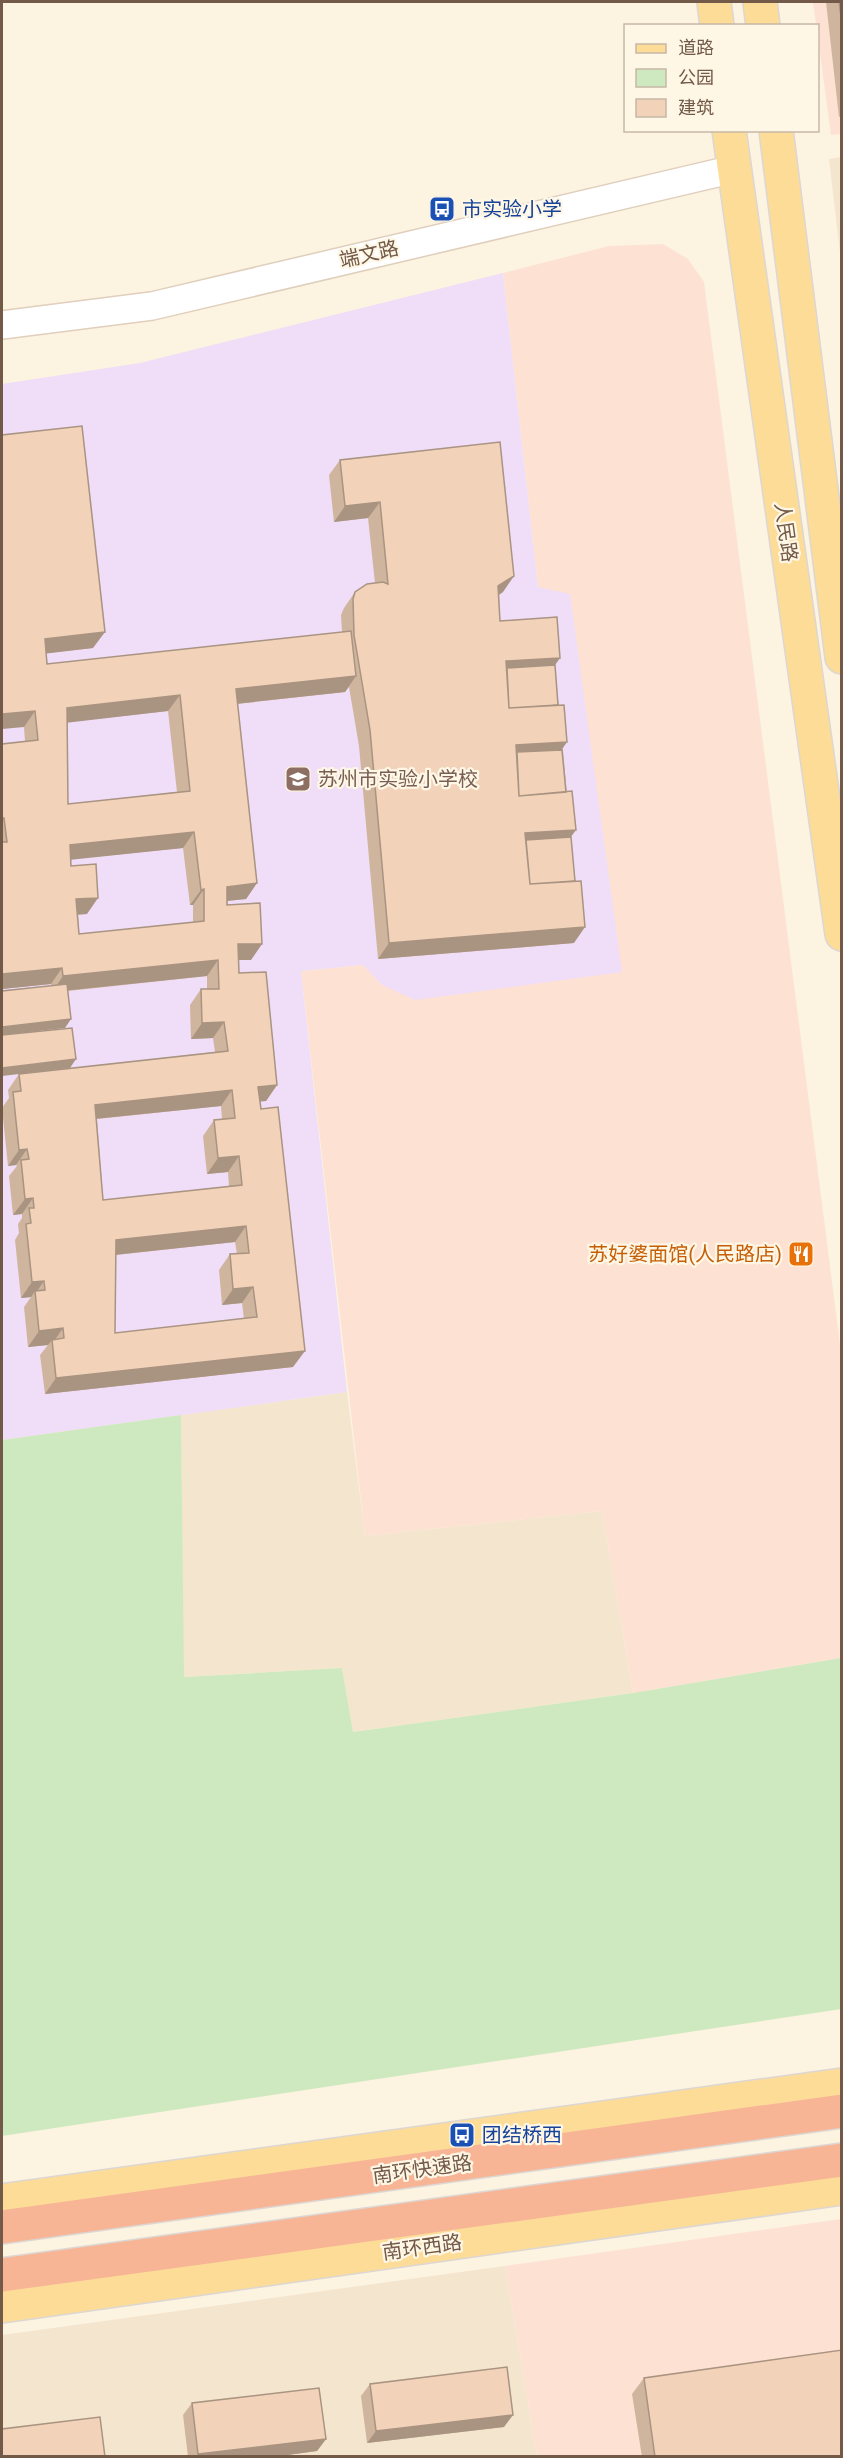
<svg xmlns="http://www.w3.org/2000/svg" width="843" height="2458" font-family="Roboto,'Noto Sans SC',sans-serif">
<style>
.residential{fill:#f4e5cf}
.commercial{fill:#fde2d4}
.education{fill:#f0ddf8}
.green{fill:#cee9bf}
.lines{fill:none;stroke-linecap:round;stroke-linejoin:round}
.minor-casing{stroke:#e0cfbc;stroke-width:30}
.major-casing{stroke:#ddd7d3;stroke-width:36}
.highway-casing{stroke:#ddd7d3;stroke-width:36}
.minor{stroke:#fff;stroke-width:27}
.major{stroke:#fcdc97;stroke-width:33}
.highway{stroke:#f7b596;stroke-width:33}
.wall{fill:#d0b59e;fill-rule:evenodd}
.shaded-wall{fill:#a99381}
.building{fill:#f2d2b8;stroke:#a99381;stroke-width:1.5;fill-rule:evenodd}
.labels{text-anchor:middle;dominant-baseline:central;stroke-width:4.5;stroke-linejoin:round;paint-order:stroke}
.transit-label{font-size:20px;fill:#164399;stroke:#fff7e6;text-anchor:start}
.street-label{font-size:20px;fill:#735948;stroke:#fff7e6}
.education-label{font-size:20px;fill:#785e54;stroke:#fff7e6;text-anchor:start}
.food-label{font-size:20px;fill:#c56008;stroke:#fff7e6;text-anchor:end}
</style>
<rect width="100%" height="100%" fill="#fcf3e0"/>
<path class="residential" d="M 841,157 L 842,157 L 841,261 L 829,159 Z
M 347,1392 L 365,1536 L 602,1511 L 633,1693 L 353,1732 L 342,1668 L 183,1677 L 181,1415 Z
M 505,2266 L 537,2456 L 2,2456 L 2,2335 Z"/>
<path class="commercial" d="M 813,2 L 841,2 L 841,134 L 831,135 Z
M 663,244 L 688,259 L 704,282 L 841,1352 L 841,1658 L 633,1693 L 602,1511 L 365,1536 L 301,971 L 363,965 L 382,985 L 538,587 L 503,273 L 609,246 Z
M 841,2219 L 841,2456 L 537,2456 L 505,2266 Z"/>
<path class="education" d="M 503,273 L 538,587 L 570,594 L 622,972 L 415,1000 L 382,985 L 363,965 L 301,971 L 347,1392 L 2,1440 L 2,384 L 140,363 Z"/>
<path class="green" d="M 181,1415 L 184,1677 L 342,1668 L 353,1732 L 633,1693 L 841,1658 L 841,2009 L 2,2136 L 2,1440 Z"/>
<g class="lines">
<g class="minor-casing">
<path id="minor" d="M 2,325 L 152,306 L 734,169"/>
</g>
<g class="major-casing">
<path id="major" d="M 714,2 L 717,26
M 760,2 L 763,26
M 729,130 L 842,934
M 776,130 L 842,657
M 2,2201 L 842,2085
M 2,2306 L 842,2188"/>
</g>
<g class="highway-casing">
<path id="highway" d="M 2,2227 L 842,2111
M 2,2275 L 842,2160"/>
</g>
<use href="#minor" class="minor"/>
<use href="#major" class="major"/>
<use href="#highway" class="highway"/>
</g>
<path class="wall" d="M 826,2 L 842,2 L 842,116 L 839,117 Z
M 2,435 L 93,648 L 46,653 L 47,664 L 342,632 L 341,615 L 344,608 L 355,592 L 375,583 L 368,518 L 334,522 L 329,475 L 340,460 L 503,592 L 499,595 L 500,621 L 560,658 L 555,665 L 571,837 L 574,943 L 378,959 L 359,746 L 349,687 L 345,692 L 237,704 L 257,883 L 246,899 L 227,901 L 227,905 L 251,960 L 239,960 L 239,973 L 277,1085 L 266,1101 L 260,1101 L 293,1367 L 45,1394 L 40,1355 L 48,1345 L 28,1347 L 24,1307 L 31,1297 L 21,1298 L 15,1240 L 19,1233 L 18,1224 L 22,1218 L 22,1214 L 13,1215 L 9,1176 L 17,1166 L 16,1165 L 8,1166 L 2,1108 L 9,1098 L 8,1090 L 19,1074 L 215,1052 L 213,1038 L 191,1039 L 190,1005 L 201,989 L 207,989 L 207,976 L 68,991 L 51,986 L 51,984 L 2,989 L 2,744 L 25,741 ZM 168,711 L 177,792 L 68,804 L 67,722 ZM 183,848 L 190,905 L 193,905 L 193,922 L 79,934 L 78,915 L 87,914 L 71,866 L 71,859 ZM 221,1106 L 222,1119 L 214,1120 L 203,1136 L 207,1174 L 228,1172 L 229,1187 L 103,1200 L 97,1119 ZM 235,1242 L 237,1254 L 230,1254 L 219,1270 L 222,1305 L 242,1303 L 244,1319 L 115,1333 L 116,1255 Z
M 644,2378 L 842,2457 L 642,2457 L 632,2394 Z
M 370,2384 L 504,2427 L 367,2443 L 361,2396 Z
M 192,2403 L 326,2439 L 317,2451 L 273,2457 L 188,2457 L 183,2415 Z"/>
<path class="shaded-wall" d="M 380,502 L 368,518 L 334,522 L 345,506 Z
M 514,576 L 503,592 L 487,602 L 498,586 Z
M 105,632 L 93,648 L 34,655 L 45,639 Z
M 560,658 L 549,673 L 502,677 L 506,661 Z
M 356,676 L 345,692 L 225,705 L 236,689 Z
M 180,695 L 168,711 L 56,724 L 67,708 Z
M 35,711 L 24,727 L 2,729 L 2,714 Z
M 567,742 L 556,758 L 512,761 L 516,745 Z
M 576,830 L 565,845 L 521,848 L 525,833 Z
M 194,832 L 183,848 L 59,861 L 70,845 Z
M 257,883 L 246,899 L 216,902 L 227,887 Z
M 204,889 L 193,905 L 190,905 L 201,890 Z
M 98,898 L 87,914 L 65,915 L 76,899 Z
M 585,927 L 574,943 L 378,959 L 389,943 Z
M 238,944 L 262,944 L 251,960 L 227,960 Z
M 218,960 L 207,976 L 52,992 L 63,976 Z
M 62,968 L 51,984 L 2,989 L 2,974 Z
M 71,1019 L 65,1028 L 2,1035 L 2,1027 Z
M 224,1022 L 213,1038 L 191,1039 L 202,1023 Z
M 76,1059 L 70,1068 L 2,1076 L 2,1068 Z
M 277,1085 L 266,1101 L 247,1103 L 258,1087 Z
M 232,1090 L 221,1106 L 84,1120 L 95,1105 Z
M 27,1149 L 16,1165 L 8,1166 L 19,1150 Z
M 239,1156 L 228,1172 L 207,1174 L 218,1158 Z
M 33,1198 L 22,1214 L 13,1215 L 25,1199 Z
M 246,1226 L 235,1242 L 104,1256 L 116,1240 Z
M 44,1281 L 35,1294 L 35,1291 L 31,1297 L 21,1298 L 32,1282 Z
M 253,1287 L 242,1303 L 222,1305 L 233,1289 Z
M 63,1328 L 52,1344 L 52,1340 L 48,1345 L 28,1347 L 39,1331 Z
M 305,1351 L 293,1367 L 45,1394 L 56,1378 Z
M 513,2415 L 504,2427 L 367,2443 L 376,2431 Z
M 326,2439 L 317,2451 L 273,2457 L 196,2457 L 198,2454 Z"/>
<path class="building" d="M 839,2 L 842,2 L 842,24 Z
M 82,426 L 105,632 L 45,639 L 47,664 L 351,631 L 356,676 L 236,689 L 257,883 L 227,887 L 227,905 L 260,903 L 262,944 L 238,944 L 239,973 L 266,972 L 277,1085 L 258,1087 L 261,1109 L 278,1107 L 305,1351 L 56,1378 L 52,1340 L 64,1338 L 63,1328 L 39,1331 L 35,1291 L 45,1290 L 44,1281 L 32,1282 L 26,1224 L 31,1223 L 29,1208 L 34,1208 L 33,1198 L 25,1199 L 21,1160 L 29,1159 L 27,1149 L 19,1150 L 13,1092 L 21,1091 L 19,1074 L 228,1051 L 224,1022 L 202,1023 L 201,989 L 219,989 L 218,960 L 63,976 L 62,968 L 2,974 L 2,842 L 7,842 L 4,818 L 2,818 L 2,744 L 38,740 L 35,711 L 2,714 L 2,435 ZM 180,695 L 190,791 L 68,804 L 67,708 ZM 194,832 L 201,890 L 204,889 L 204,921 L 79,934 L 76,899 L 98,898 L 96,864 L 71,866 L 70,845 ZM 232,1090 L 235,1118 L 214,1120 L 218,1158 L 239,1156 L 242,1185 L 103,1200 L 95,1105 ZM 246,1226 L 249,1253 L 230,1254 L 233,1289 L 253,1287 L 257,1317 L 115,1333 L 116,1240 Z
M 500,442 L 514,576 L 498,586 L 500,621 L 557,617 L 560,658 L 506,661 L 509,708 L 564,705 L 567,742 L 516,745 L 519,796 L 572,791 L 576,830 L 525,833 L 530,884 L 581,881 L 585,927 L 389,943 L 370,730 L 354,635 L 353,599 L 355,592 L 367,584 L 383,582 L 388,584 L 380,502 L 345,506 L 340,460 Z
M 555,665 L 558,705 L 509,708 L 507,668 Z
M 562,750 L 566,792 L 519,796 L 517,752 Z
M 571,837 L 575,881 L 530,884 L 526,840 Z
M 67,984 L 71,1019 L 2,1027 L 2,991 Z
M 72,1028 L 76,1059 L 2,1068 L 2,1035 Z
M 842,2350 L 842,2457 L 655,2457 L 644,2378 Z
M 507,2367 L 513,2415 L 376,2431 L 370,2384 Z
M 319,2388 L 326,2439 L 198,2454 L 192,2403 Z
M 100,2417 L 105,2457 L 2,2457 L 2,2429 Z"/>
<defs>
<g id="bus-square" transform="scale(1.35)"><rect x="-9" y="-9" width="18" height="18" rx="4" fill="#1a4fb4" stroke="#fff7e6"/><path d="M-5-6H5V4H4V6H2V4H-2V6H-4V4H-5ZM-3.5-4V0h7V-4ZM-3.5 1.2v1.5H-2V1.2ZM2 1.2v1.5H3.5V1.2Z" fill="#fff"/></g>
<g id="school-square" transform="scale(1.35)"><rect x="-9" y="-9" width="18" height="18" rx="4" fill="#8d6e63" stroke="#fff7e6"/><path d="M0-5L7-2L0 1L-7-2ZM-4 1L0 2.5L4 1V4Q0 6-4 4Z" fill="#fff"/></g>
<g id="restaurant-square" transform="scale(1.35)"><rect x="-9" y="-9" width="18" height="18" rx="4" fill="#e8710a" stroke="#fff7e6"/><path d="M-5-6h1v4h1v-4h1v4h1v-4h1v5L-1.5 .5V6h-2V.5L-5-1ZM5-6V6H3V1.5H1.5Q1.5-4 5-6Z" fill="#fff"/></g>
</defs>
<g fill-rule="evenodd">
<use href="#bus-square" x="442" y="209"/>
<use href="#school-square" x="298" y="779"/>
<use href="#restaurant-square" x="801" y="1254"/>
<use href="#bus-square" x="462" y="2135"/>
</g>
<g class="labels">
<g class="transit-label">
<text x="462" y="209">市实验小学</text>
<text x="482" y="2135">团结桥西</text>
</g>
<g class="street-label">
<text transform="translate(369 254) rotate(-13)">端文路</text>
<text transform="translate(786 532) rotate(82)">人民路</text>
<text transform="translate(422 2169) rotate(-8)">南环快速路</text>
<text transform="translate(422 2247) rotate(-8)">南环西路</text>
</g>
<g class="education-label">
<text x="318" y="779">苏州市实验小学校</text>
</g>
<g class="food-label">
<text x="782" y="1254">苏好婆面馆(人民路店)</text>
</g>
</g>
<rect width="843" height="2458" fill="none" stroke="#735948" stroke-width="6"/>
<rect x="624" y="24" width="195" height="108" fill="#fff7e6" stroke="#c7b8a7" stroke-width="1.5"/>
<rect x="636" y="44" width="30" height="9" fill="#fcdc97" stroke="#c7b8a7" stroke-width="1.5"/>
<text x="678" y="54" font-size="18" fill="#735948">道路</text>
<rect x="636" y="69" width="30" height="18" fill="#cee9bf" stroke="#c7b8a7" stroke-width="1.5"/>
<text x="678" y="84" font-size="18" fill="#735948">公园</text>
<rect x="636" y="99" width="30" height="18" fill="#f2d2b8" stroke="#c7b8a7" stroke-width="1.5"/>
<text x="678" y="114" font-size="18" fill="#735948">建筑</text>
</svg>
